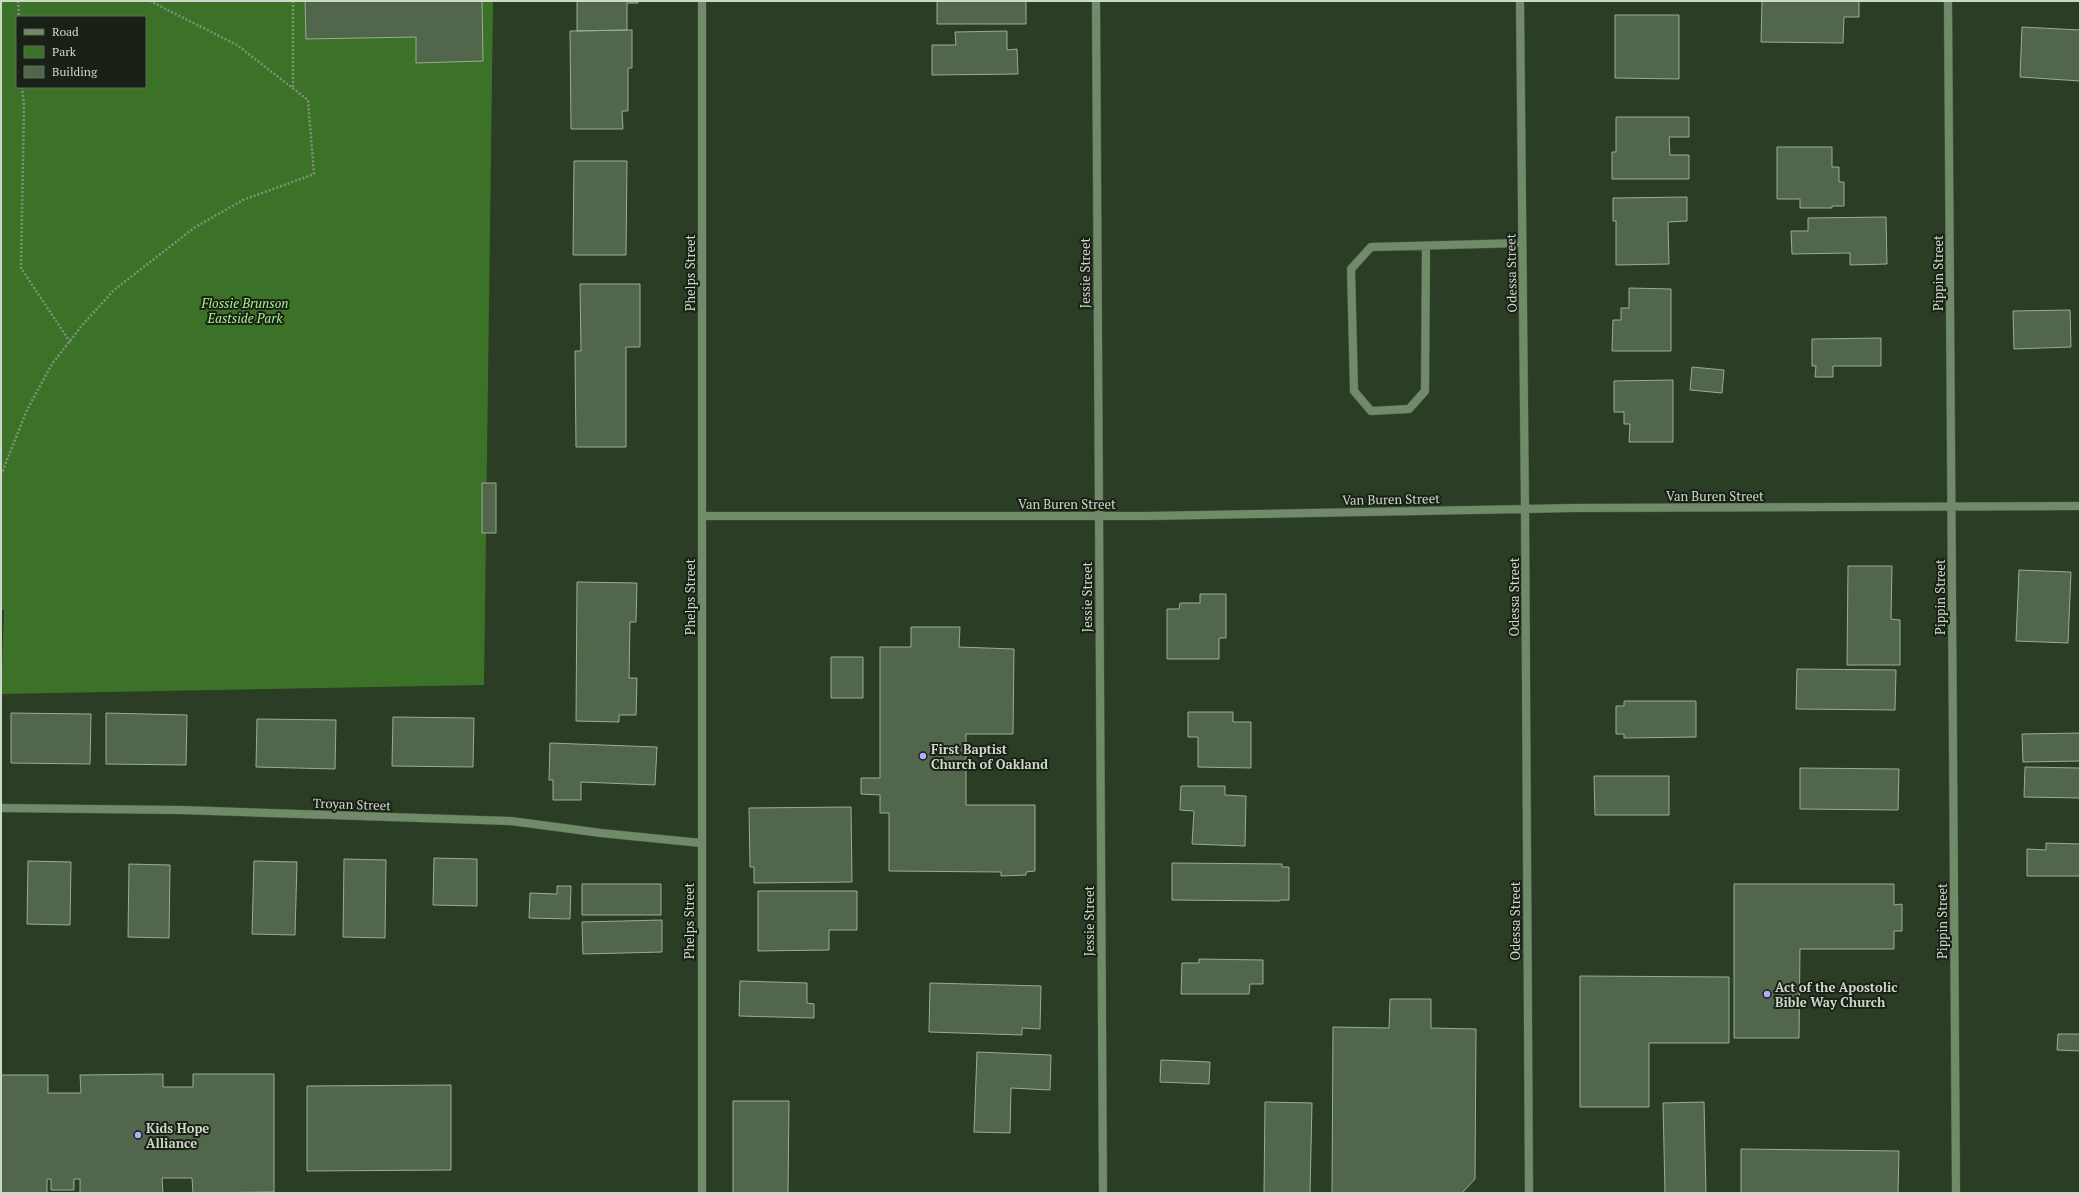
<svg xmlns="http://www.w3.org/2000/svg" width="2081" height="1194" font-family="'PT Serif',serif">
<style>
.green{fill:#3b7228;fill-rule:evenodd}
.building{fill:#52664c;stroke:#98ae91}
.lines{fill:none;stroke-linecap:round;stroke-linejoin:round}
.service-casing{stroke:#485943;stroke-width:9}
.minor-casing{stroke:#485943;stroke-width:9}
.tertiary-casing{stroke:#485943;stroke-width:9}
.path{stroke:#82907d;stroke-width:2.5;stroke-dasharray:2 2;stroke-linecap:butt}
.service{stroke:#718a6a;stroke-width:8}
.minor{stroke:#718a6a;stroke-width:8}
.tertiary{stroke:#718a6a;stroke-width:8}
.poi-dot{fill:#b4acf9;stroke:#192116;stroke-width:1.5}
.labels{text-anchor:middle;dominant-baseline:central;stroke-width:4;stroke-linejoin:round;paint-order:stroke}
.street-label{font-size:13px;fill:#cdd8c9;stroke:#192116}
.park-label{font-size:13px;font-style:italic;fill:#a6f18d;stroke:#192116}
.poi-label{font-size:13px;font-weight:bold;fill:#cdd8c9;stroke:#192116;text-anchor:start}
</style>
<rect width="100%" height="100%" fill="#2b3d25"/>
<path class="green" d="M 1,1 L 493,1 L 484,685 L 1,694 L 4,610 L 1,610 ZM 17,17 L 145,17 L 145,87 L 17,87 Z"/>
<path class="building" d="M 305,1 L 482,1 L 483,61 L 416,63 L 416,37 L 306,39 Z
M 577,1 L 638,1 L 638,3 L 627,3 L 627,30 L 577,31 Z
M 937,1 L 1026,1 L 1026,24 L 937,24 Z
M 1762,1 L 1859,1 L 1859,17 L 1844,17 L 1843,43 L 1761,42 Z
M 1615,15 L 1679,15 L 1679,79 L 1615,78 Z
M 2022,27 L 2080,30 L 2080,81 L 2020,77 Z
M 632,30 L 632,68 L 628,68 L 628,111 L 622,111 L 623,129 L 571,129 L 570,31 Z
M 1007,31 L 1007,50 L 1017,49 L 1018,74 L 932,75 L 932,45 L 956,45 L 955,32 Z
M 1616,117 L 1689,117 L 1689,137 L 1669,137 L 1670,155 L 1689,155 L 1689,179 L 1612,179 L 1612,152 L 1616,152 Z
M 1777,147 L 1832,147 L 1832,167 L 1839,167 L 1839,182 L 1844,182 L 1844,206 L 1832,206 L 1832,208 L 1800,208 L 1800,199 L 1777,199 Z
M 574,161 L 627,161 L 626,255 L 573,255 Z
M 1687,197 L 1687,221 L 1668,222 L 1669,264 L 1616,265 L 1616,221 L 1613,221 L 1613,198 Z
M 1886,217 L 1887,264 L 1850,265 L 1850,253 L 1792,254 L 1791,231 L 1808,231 L 1808,218 Z
M 580,284 L 640,284 L 640,347 L 626,347 L 626,447 L 576,447 L 575,351 L 581,351 Z
M 1629,288 L 1671,289 L 1671,351 L 1612,351 L 1613,320 L 1621,320 L 1621,308 L 1629,308 Z
M 2070,310 L 2071,347 L 2014,349 L 2013,311 Z
M 1881,338 L 1881,366 L 1833,366 L 1833,377 L 1815,377 L 1816,366 L 1812,366 L 1812,339 Z
M 1692,367 L 1724,370 L 1722,393 L 1690,390 Z
M 1673,380 L 1673,442 L 1629,442 L 1630,424 L 1624,424 L 1624,412 L 1614,412 L 1614,381 Z
M 482,483 L 496,483 L 496,533 L 482,533 Z
M 1848,566 L 1892,566 L 1891,619 L 1900,620 L 1900,665 L 1847,665 Z
M 2019,570 L 2071,572 L 2068,643 L 2016,641 Z
M 577,582 L 637,583 L 636,622 L 630,622 L 629,678 L 637,678 L 636,715 L 619,715 L 619,722 L 576,721 Z
M 1200,594 L 1226,594 L 1226,638 L 1219,638 L 1219,659 L 1167,659 L 1167,609 L 1179,609 L 1180,603 L 1200,603 Z
M 911,627 L 960,627 L 959,647 L 1014,649 L 1013,734 L 966,734 L 966,805 L 1035,805 L 1035,871 L 1026,872 L 1026,875 L 1001,876 L 1001,872 L 889,871 L 889,813 L 880,813 L 880,795 L 861,794 L 861,778 L 880,778 L 880,647 L 911,647 Z
M 831,657 L 863,657 L 863,698 L 831,698 Z
M 1797,669 L 1896,670 L 1895,710 L 1796,709 Z
M 1624,701 L 1696,701 L 1696,737 L 1624,738 L 1624,734 L 1616,734 L 1616,706 L 1624,706 Z
M 1188,712 L 1233,712 L 1233,722 L 1251,722 L 1251,768 L 1198,767 L 1198,737 L 1188,737 Z
M 11,713 L 91,714 L 90,764 L 11,763 Z
M 106,713 L 187,715 L 186,765 L 106,764 Z
M 393,717 L 474,718 L 473,767 L 392,766 Z
M 257,719 L 336,720 L 335,769 L 256,767 Z
M 2080,733 L 2080,761 L 2023,762 L 2022,734 Z
M 550,743 L 657,747 L 655,785 L 581,782 L 581,800 L 553,800 L 553,780 L 549,780 Z
M 2025,767 L 2080,768 L 2080,798 L 2024,797 Z
M 1800,768 L 1899,769 L 1898,810 L 1800,809 Z
M 1594,776 L 1669,776 L 1669,815 L 1595,815 Z
M 1181,786 L 1225,786 L 1225,795 L 1246,796 L 1245,846 L 1192,844 L 1194,811 L 1180,810 Z
M 851,807 L 852,882 L 754,883 L 754,867 L 750,867 L 749,808 Z
M 2046,843 L 2080,844 L 2080,876 L 2027,876 L 2027,849 L 2046,850 Z
M 434,858 L 477,859 L 477,906 L 433,905 Z
M 344,859 L 386,860 L 385,938 L 343,937 Z
M 28,861 L 71,862 L 70,925 L 27,924 Z
M 254,861 L 297,862 L 295,935 L 252,934 Z
M 1172,863 L 1282,864 L 1282,867 L 1289,867 L 1289,900 L 1280,900 L 1280,901 L 1172,900 Z
M 129,864 L 170,865 L 169,938 L 128,937 Z
M 582,884 L 661,884 L 661,915 L 582,915 Z
M 1734,884 L 1894,884 L 1894,905 L 1902,904 L 1902,931 L 1894,931 L 1894,949 L 1800,949 L 1799,1038 L 1734,1038 Z
M 557,886 L 571,886 L 570,919 L 529,918 L 530,893 L 557,894 Z
M 758,891 L 857,891 L 857,930 L 829,930 L 829,950 L 758,951 Z
M 662,920 L 662,952 L 583,954 L 582,922 Z
M 1199,959 L 1263,960 L 1263,984 L 1250,984 L 1249,994 L 1181,994 L 1182,963 L 1199,963 Z
M 1580,976 L 1729,977 L 1729,1043 L 1649,1043 L 1649,1107 L 1580,1107 Z
M 740,981 L 807,983 L 807,1003 L 814,1004 L 814,1018 L 739,1016 Z
M 930,983 L 1041,986 L 1040,1029 L 1022,1028 L 1022,1035 L 929,1032 Z
M 1390,999 L 1431,999 L 1431,1028 L 1476,1029 L 1475,1179 L 1462,1193 L 1332,1193 L 1333,1027 L 1389,1028 Z
M 2058,1034 L 2080,1034 L 2080,1051 L 2057,1050 Z
M 977,1052 L 1051,1055 L 1050,1090 L 1011,1088 L 1010,1133 L 974,1132 Z
M 1161,1060 L 1210,1062 L 1209,1084 L 1160,1082 Z
M 163,1074 L 163,1087 L 193,1087 L 193,1074 L 274,1074 L 274,1192 L 193,1193 L 192,1178 L 162,1178 L 163,1193 L 80,1193 L 80,1179 L 74,1179 L 74,1190 L 51,1190 L 51,1179 L 47,1179 L 47,1193 L 1,1193 L 1,1075 L 48,1075 L 48,1093 L 81,1093 L 80,1075 Z
M 451,1085 L 451,1170 L 307,1171 L 307,1086 Z
M 733,1101 L 789,1101 L 788,1193 L 733,1193 Z
M 1265,1102 L 1312,1103 L 1310,1193 L 1264,1193 Z
M 1704,1102 L 1706,1193 L 1665,1193 L 1663,1103 Z
M 1741,1149 L 1899,1151 L 1898,1193 L 1741,1193 Z"/>
<g class="lines">
<g class="service-casing">
<path id="service" d="M 1426,246 L 1425,391 L 1409,409 L 1371,411 L 1354,391 L 1351,269 L 1371,247 L 1522,243"/>
</g>
<g class="minor-casing">
<path id="minor" d="M 702,1 L 702,1193
M 1520,1 L 1525,509 L 1529,1193
M 1948,1 L 1956,1193
M 703,516 L 1148,516 L 1573,508 L 2080,506
M 1,808 L 180,810 L 511,821 L 601,833 L 701,843"/>
</g>
<g class="tertiary-casing">
<path id="tertiary" d="M 1096,1 L 1103,1193"/>
</g>
<path class="path" d="M 18,1 L 19,17
M 22,87 L 24,106 L 21,268 L 70,342
M 293,87 L 293,1
M 1,475 L 27,410 L 52,364 L 84,323 L 114,290 L 194,228 L 243,200 L 314,174 L 308,100 L 237,45 L 150,1"/>
<use href="#service" class="service"/>
<use href="#minor" class="minor"/>
<use href="#tertiary" class="tertiary"/>
</g>
<g class="poi-dot">
<circle cx="923" cy="756" r="4"/>
<circle cx="1767" cy="994" r="4"/>
<circle cx="138" cy="1135" r="4"/>
</g>
<g class="labels">
<g class="street-label">
<text transform="translate(690 273) rotate(-90)">Phelps Street</text>
<text transform="translate(1085 273) rotate(-90)">Jessie Street</text>
<text transform="translate(1511 273) rotate(-91)">Odessa Street</text>
<text transform="translate(1938 273) rotate(-90)">Pippin Street</text>
<text x="1715" y="496">Van Buren Street</text>
<text transform="translate(1391 499) rotate(-1)">Van Buren Street</text>
<text x="1067" y="504">Van Buren Street</text>
<text transform="translate(690 597) rotate(-90)">Phelps Street</text>
<text transform="translate(1087 597) rotate(-90)">Jessie Street</text>
<text transform="translate(1514 597) rotate(-90)">Odessa Street</text>
<text transform="translate(1940 597) rotate(-90)">Pippin Street</text>
<text transform="translate(352 804) rotate(2)">Troyan Street</text>
<text transform="translate(689 921) rotate(-90)">Phelps Street</text>
<text transform="translate(1089 921) rotate(-90)">Jessie Street</text>
<text transform="translate(1515 921) rotate(-90)">Odessa Street</text>
<text transform="translate(1942 921) rotate(-90)">Pippin Street</text>
</g>
<g class="park-label">
<text x="245" y="303">Flossie Brunson<tspan x="245" dy="15">Eastside Park</tspan></text>
</g>
<g class="poi-label">
<text x="931" y="749">First Baptist<tspan x="931" dy="15">Church of Oakland</tspan></text>
<text x="1775" y="987">Act of the Apostolic<tspan x="1775" dy="15">Bible Way Church</tspan></text>
<text x="146" y="1128">Kids Hope<tspan x="146" dy="15">Alliance</tspan></text>
</g>
</g>
<rect width="2081" height="1194" fill="none" stroke="#cdd8c9" stroke-width="4"/>
<rect x="16" y="16" width="130" height="72" fill="#192116" stroke="#616a5e"/>
<rect x="24" y="29" width="20" height="6" fill="#718a6a" stroke="#616a5e"/>
<text x="52" y="36" font-size="12" fill="#cdd8c9">Road</text>
<rect x="24" y="46" width="20" height="12" fill="#3b7228" stroke="#616a5e"/>
<text x="52" y="56" font-size="12" fill="#cdd8c9">Park</text>
<rect x="24" y="66" width="20" height="12" fill="#52664c" stroke="#616a5e"/>
<text x="52" y="76" font-size="12" fill="#cdd8c9">Building</text>
</svg>
